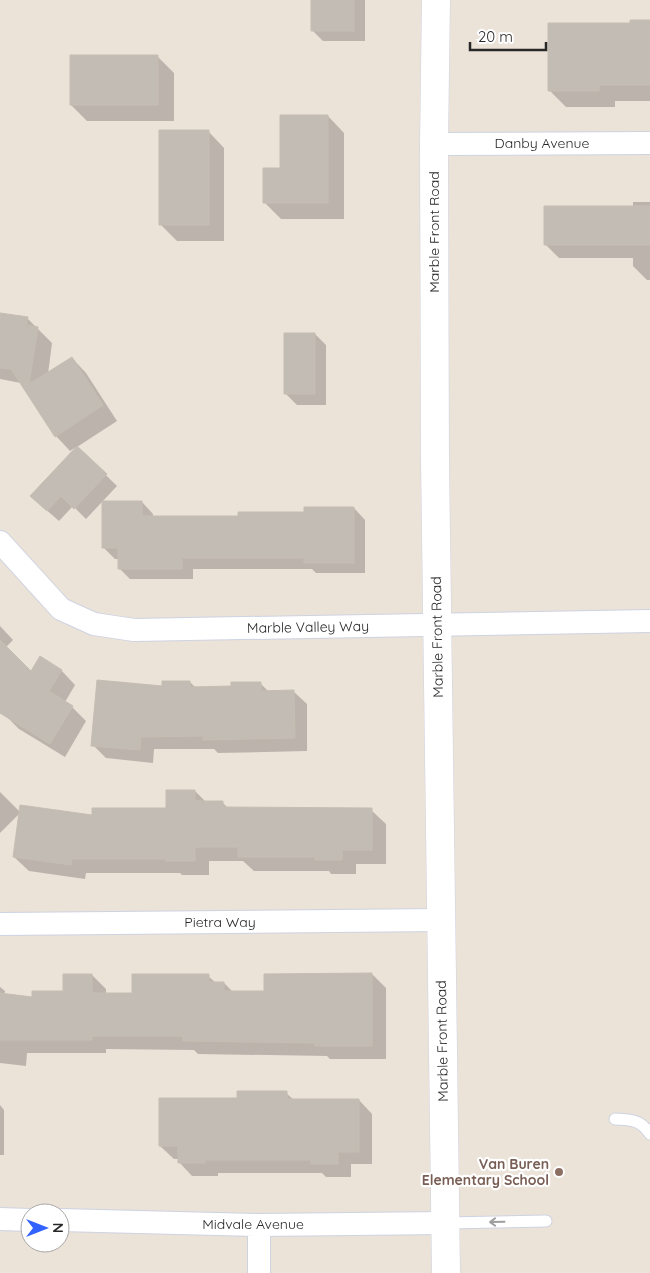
<svg xmlns="http://www.w3.org/2000/svg" width="650" height="1273" font-family="Quicksand,sans-serif">
<style>
.shadow{fill:#0003}
.building{fill:#c3bcb5;stroke:#c6beb2}
.lines{fill:none;stroke-linecap:round;stroke-linejoin:round}
.lane-casing{stroke:#ced3e2;stroke-width:13}
.street-casing{stroke:#ced3e2;stroke-width:24}
.secondary-casing{stroke:#ced3e2;stroke-width:29}
.lane{stroke:#fff;stroke-width:11}
.street{stroke:#fff;stroke-width:22}
.secondary{stroke:#fff;stroke-width:28}
.oneway{stroke:#9e9e9e}
.education-dot{fill:#8d6e63;stroke:#fff;stroke-width:2}
.labels{text-anchor:middle;dominant-baseline:central;stroke-width:4.5;stroke-linejoin:round;paint-order:stroke}
.street-label{font-size:14px;fill:#282828;stroke:#fff}
.education-label{font-size:14px;font-weight:bold;fill:#785e54;stroke:#fff;text-anchor:end}
</style>
<rect width="100%" height="100%" fill="#ebe2d8"/>
<path class="shadow" d="M 312,0 L 365,0 L 365,41 L 323,41 L 312,30 Z
M 650,22 L 650,101 L 615,101 L 615,107 L 566,107 L 549,90 L 631,24 Z
M 158,57 L 174,73 L 174,121 L 87,121 L 71,105 Z
M 328,116 L 344,133 L 344,219 L 281,219 L 264,202 L 281,170 Z
M 208,131 L 224,148 L 224,241 L 177,241 L 160,224 Z
M 633,202 L 650,202 L 650,280 L 647,280 L 633,266 L 633,258 L 559,258 L 545,244 L 633,207 Z
M 0,314 L 27,318 L 52,343 L 48,374 L 72,358 L 86,373 L 117,421 L 77,447 L 117,486 L 86,519 L 73,506 L 59,521 L 43,507 L 76,447 L 70,451 L 56,436 L 21,383 L 0,379 Z
M 315,334 L 326,345 L 326,405 L 297,405 L 285,393 Z
M 142,502 L 153,514 L 153,518 L 240,518 L 354,508 L 365,520 L 365,573 L 316,573 L 312,569 L 193,569 L 193,579 L 130,579 L 119,568 L 119,559 L 115,559 L 103,547 Z
M 0,626 L 13,640 L 6,647 L 31,673 L 61,670 L 75,685 L 65,702 L 72,707 L 86,721 L 65,757 L 19,729 L 5,715 L 0,703 Z
M 190,682 L 196,688 L 233,687 L 260,683 L 269,692 L 293,691 L 307,704 L 307,751 L 218,753 L 214,749 L 154,749 L 153,763 L 106,758 L 93,745 L 163,688 Z
M 195,791 L 206,802 L 222,802 L 228,808 L 371,810 L 386,824 L 386,864 L 356,864 L 356,874 L 331,874 L 329,871 L 254,871 L 243,861 L 209,861 L 209,875 L 182,875 L 180,873 L 86,873 L 85,879 L 29,871 L 14,857 L 20,813 L 0,833 L 0,792 L 20,812 L 93,816 L 168,810 Z
M 372,974 L 386,988 L 386,1059 L 330,1059 L 327,1056 L 198,1054 L 194,1050 L 106,1049 L 106,1053 L 27,1053 L 26,1066 L 0,1063 L 0,987 L 5,991 L 4,995 L 34,999 L 64,992 L 92,975 L 106,989 L 106,994 L 134,994 L 208,976 L 216,983 L 224,983 L 233,992 L 265,992 Z
M 286,1093 L 294,1100 L 359,1100 L 372,1114 L 372,1164 L 351,1164 L 351,1177 L 326,1177 L 322,1173 L 218,1173 L 218,1176 L 192,1176 L 179,1162 L 179,1159 L 174,1159 L 160,1146 L 238,1100 Z
M 0,1105 L 4,1110 L 4,1155 L 0,1155 Z"/>
<path class="building" d="M 311,0 L 354,0 L 354,31 L 311,31 Z
M 630,20 L 650,20 L 650,85 L 599,85 L 599,91 L 548,91 L 548,23 L 630,23 Z
M 70,55 L 158,55 L 158,105 L 70,105 Z
M 280,115 L 328,115 L 328,203 L 263,203 L 263,168 L 280,168 Z
M 159,130 L 209,130 L 209,225 L 159,225 Z
M 544,206 L 650,206 L 650,245 L 544,245 Z
M 0,313 L 28,317 L 26,325 L 38,327 L 29,384 L 72,357 L 103,405 L 55,437 L 11,369 L 0,368 Z
M 284,333 L 315,333 L 315,394 L 284,394 Z
M 77,446 L 107,474 L 74,509 L 61,496 L 47,511 L 30,496 Z
M 102,501 L 142,501 L 142,516 L 238,516 L 238,512 L 304,512 L 304,507 L 354,507 L 354,563 L 304,563 L 304,558 L 182,558 L 182,569 L 118,569 L 118,548 L 102,548 Z
M 0,640 L 31,671 L 40,656 L 62,670 L 49,691 L 73,706 L 50,744 L 0,713 Z
M 97,680 L 162,686 L 162,681 L 190,681 L 190,687 L 231,686 L 231,682 L 261,682 L 261,691 L 294,690 L 295,738 L 203,740 L 203,736 L 141,737 L 140,750 L 91,746 Z
M 166,790 L 195,790 L 195,801 L 223,801 L 223,807 L 372,808 L 372,850 L 342,850 L 342,860 L 315,860 L 315,857 L 238,857 L 238,847 L 195,847 L 195,861 L 166,861 L 166,859 L 72,859 L 71,865 L 13,857 L 20,805 L 92,815 L 92,808 L 166,808 Z
M 372,973 L 372,1046 L 315,1046 L 315,1043 L 183,1041 L 183,1036 L 92,1036 L 92,1040 L 0,1040 L 0,993 L 32,997 L 32,991 L 63,991 L 63,974 L 92,974 L 92,993 L 132,993 L 132,974 L 209,974 L 209,982 L 224,982 L 224,991 L 264,991 L 264,974 Z
M 237,1091 L 287,1091 L 287,1099 L 359,1099 L 359,1152 L 338,1152 L 338,1164 L 311,1164 L 311,1160 L 205,1160 L 205,1163 L 178,1163 L 178,1146 L 159,1146 L 159,1098 L 237,1098 Z"/>
<g class="lines">
<g class="lane-casing">
<path id="lane" d="M 615,1119 C 631,1120 640,1119 650,1134
M 446,1223 L 546,1221"/>
</g>
<g class="street-casing">
<path id="street" d="M 434,144 L 650,143
M 0,542 L 61,609 L 94,624 L 134,630 L 650,621
M 0,924 L 441,920
M 0,1219 L 30,1220
M 60,1220 L 259,1225 L 446,1223
M 259,1225 L 259,1273"/>
</g>
<g class="secondary-casing">
<path id="secondary" d="M 436,0 L 434,144 L 435,460 L 446,1273"/>
</g>
<use href="#lane" class="lane"/>
<use href="#street" class="street"/>
<use href="#secondary" class="secondary"/>
</g>
<defs><path id="oneway-shaft" d="M-6 0H5M1.5-3L5.5 0L1.5 3" fill="none" stroke-width="1.6" stroke-linecap="round" stroke-linejoin="round" transform="scale(1.25)"/></defs>
<use class="oneway" href="#oneway-shaft" transform="translate(497 1222) rotate(179)"/>
<circle class="education-dot" cx="559" cy="1172" r="5"/>
<g class="labels">
<g class="street-label">
<text x="542" y="143">Danby Avenue</text>
<text transform="translate(434 232) rotate(-90)">Marble Front Road</text>
<text transform="translate(308 627) rotate(-1)">Marble Valley Way</text>
<text transform="translate(437 637) rotate(-91)">Marble Front Road</text>
<text x="220" y="922">Pietra Way</text>
<text transform="translate(442 1041) rotate(-91)">Marble Front Road</text>
<text x="253" y="1224">Midvale Avenue</text>
</g>
<g class="education-label">
<text x="549" y="1164">Van Buren<tspan x="549" dy="16">Elementary School</tspan></text>
</g>
</g>
<g transform="translate(45 1228) rotate(90)"><circle r="24" fill="#ffffff" stroke="#a9a9a9"/>
<path d="M0-4L9 19L0 12L-9 19Z" fill="#3263ff"/>
<text y="-8" font-size="14" font-weight="bold" text-anchor="middle" fill="#282828">N</text>
</g>
<path d="M470 42v8h76v-8" fill="none" stroke="#282828" stroke-width="2.5"/>
<text x="478" y="42" font-size="15" fill="#282828" stroke="#ffffff" stroke-width="4" paint-order="stroke">20 m</text>
</svg>
